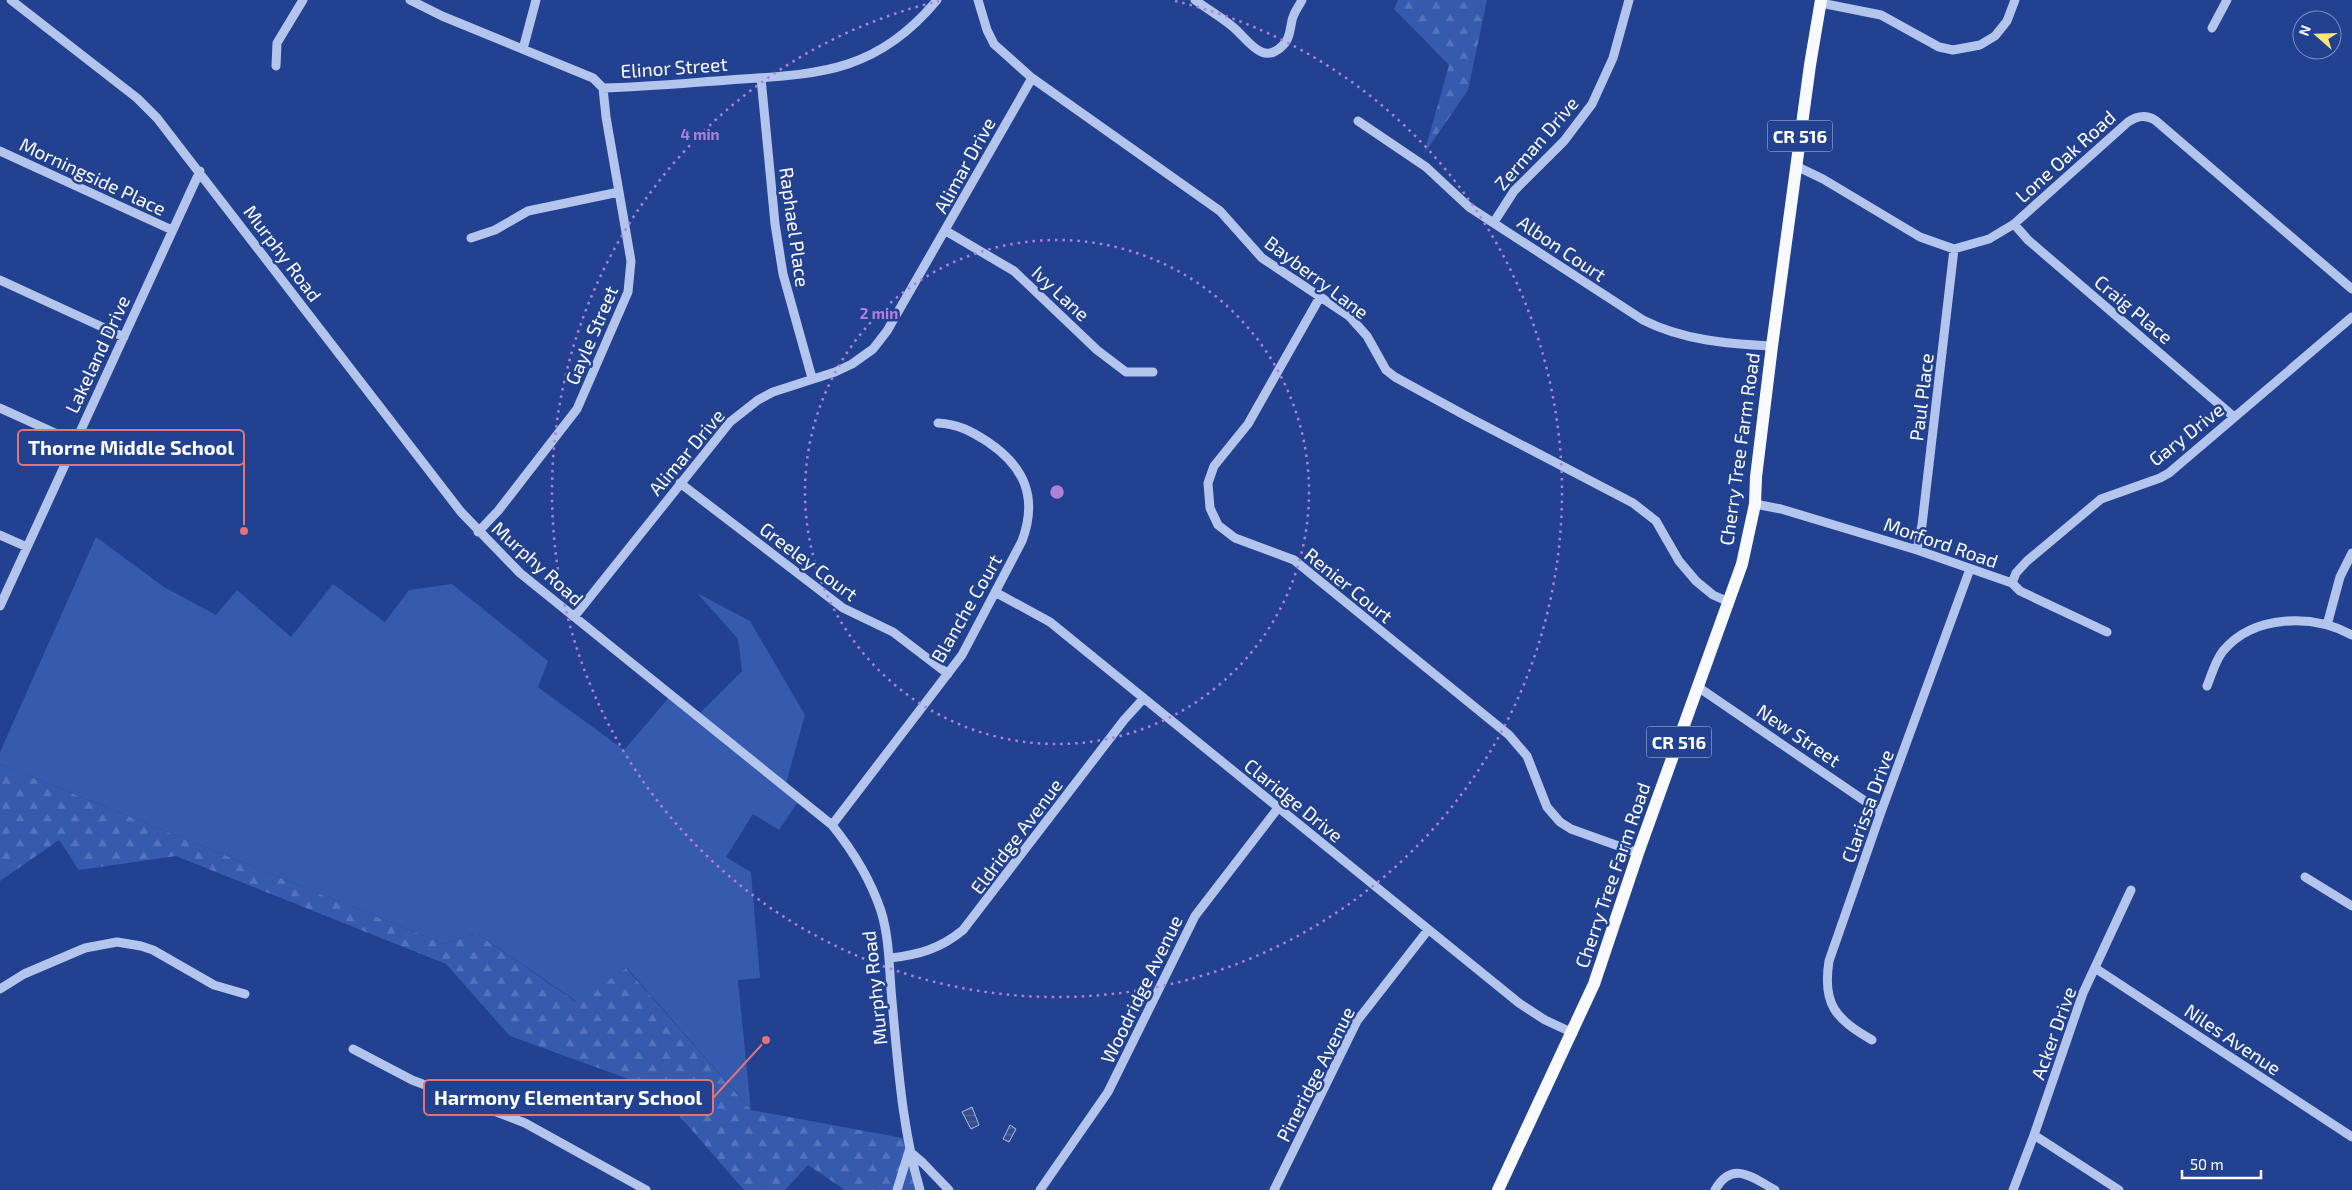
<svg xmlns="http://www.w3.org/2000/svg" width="2352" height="1190" font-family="'Exo 2',sans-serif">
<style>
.forest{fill:url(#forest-firs)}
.park{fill:#365aae}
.water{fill:url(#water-rules);stroke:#a7bdee}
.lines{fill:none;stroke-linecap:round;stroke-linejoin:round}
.minor{stroke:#b3c4ed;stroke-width:9}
.major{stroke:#f9faff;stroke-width:12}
.ring{fill:none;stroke:#b080d9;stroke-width:2.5;stroke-dasharray:2.5 5}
.labels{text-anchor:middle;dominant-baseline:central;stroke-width:5;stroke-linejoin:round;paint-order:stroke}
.shield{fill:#224191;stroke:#bdc6de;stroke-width:1}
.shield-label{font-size:18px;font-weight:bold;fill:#fff}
.street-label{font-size:19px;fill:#fff;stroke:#224191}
.centre{fill:#b080d9;stroke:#224191;stroke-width:2.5}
.ring-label{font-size:15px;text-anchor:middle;font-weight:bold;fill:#b080d9;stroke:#224191;stroke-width:5;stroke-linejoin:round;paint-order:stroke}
.leader{fill:none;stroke:#e47373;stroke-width:2}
.callout-dot{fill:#e47373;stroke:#224191;stroke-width:2}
.callout{fill:#224191;stroke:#e47373;stroke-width:2}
.callout-label{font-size:20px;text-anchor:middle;font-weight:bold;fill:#fff}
</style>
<defs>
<pattern id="forest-firs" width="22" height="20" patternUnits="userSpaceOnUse" patternTransform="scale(1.25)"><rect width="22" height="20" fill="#365aae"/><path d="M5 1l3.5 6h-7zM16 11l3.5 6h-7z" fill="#5473ba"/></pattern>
<pattern id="water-rules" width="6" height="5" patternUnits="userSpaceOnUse" patternTransform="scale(1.25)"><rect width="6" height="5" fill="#364d88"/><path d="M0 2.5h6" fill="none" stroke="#54689a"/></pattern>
</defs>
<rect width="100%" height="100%" fill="#224191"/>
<path class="forest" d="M 1398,0 L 1487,0 L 1468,90 L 1424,154 L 1449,65 L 1394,9 Z
M 0,764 L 444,944 L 476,933 L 575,1001 L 626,968 L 751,1110 L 908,1139 L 921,1190 L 845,1190 L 808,1165 L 785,1190 L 744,1190 L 656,1089 L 510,1036 L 446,964 L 176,856 L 79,870 L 59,840 L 0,881 Z"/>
<path class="park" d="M 96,537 L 164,587 L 216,615 L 237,590 L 291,637 L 333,584 L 385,622 L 409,590 L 452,584 L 548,661 L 538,687 L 624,750 L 672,694 L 698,715 L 742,671 L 738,639 L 697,593 L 750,621 L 805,715 L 785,787 L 800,799 L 779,830 L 753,814 L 726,857 L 751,872 L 760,978 L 738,980 L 751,1110 L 627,968 L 576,1001 L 476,933 L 444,944 L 0,764 L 0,752 Z"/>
<path class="water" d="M 972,1107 L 979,1125 L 971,1129 L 962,1112 Z
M 1010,1125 L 1016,1129 L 1009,1142 L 1003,1139 Z"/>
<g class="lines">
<path class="minor" d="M 11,0 L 137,98 L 157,118 L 461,512 L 520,573 L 832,825 C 853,851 870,878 881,911 C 890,940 889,971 892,1001 C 898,1065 902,1128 920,1190
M 410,0 L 442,16 L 593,78 L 603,88
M 978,0 L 987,30 L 994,44 L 1032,78 L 1220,211 L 1262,258 L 1349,316 L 1367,336 L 1386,370 L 1395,377 L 1468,417 L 1633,503 L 1656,521 L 1679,561 L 1696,581 L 1713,595 L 1729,602
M 1195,0 C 1207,9 1221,17 1233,27 C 1248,39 1263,69 1285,43 C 1291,36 1290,25 1293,17 C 1295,11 1299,6 1302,0
M 1821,3 L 1881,15 L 1939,47 L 1953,50 L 1980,45 L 1995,36 L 2007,21 L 2015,0
M 2212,28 L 2227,0
M 523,49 L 536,0
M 276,66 L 277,43 L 303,0
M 761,78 L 775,224 L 783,274 L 812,378
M 603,88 C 645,87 687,83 729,80 C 817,74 876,74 937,0
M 1358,121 L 1426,167 L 1469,207 L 1643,320 C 1682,340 1728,344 1772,346
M 0,151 L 172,230
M 1796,166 L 1823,179 L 1920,237 L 1954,249 L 1989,239 L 2014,224 L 2128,122 C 2137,116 2145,114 2155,120 L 2352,289
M 1494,222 L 1514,191 L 1564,141 L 1592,104 L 1613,58 L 1629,0
M 2014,224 L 2028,240 L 2234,417
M 946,231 L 1014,271 L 1097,350 L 1126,372 L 1153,372
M 471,238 L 495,230 L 528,211 L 619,192
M 0,280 L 124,337
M 1320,297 L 1248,424 L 1214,466 L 1208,483 L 1210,508 L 1218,525 L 1235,538 L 1294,560 L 1509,735 L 1527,756 L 1547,807 L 1560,822 L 1571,829 L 1638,853
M 0,408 L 75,442
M 680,483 L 843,608 L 893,632 L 948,674
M 1755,504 L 1781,509 L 1917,550 L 2012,583 L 2020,591 L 2107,632
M 478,532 L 498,511 L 577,409 L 628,292 L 631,261 L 606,117 L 603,88
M 0,535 L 27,547
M 1917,550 L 1922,525 L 1954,249
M 2012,583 L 2016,573 L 2027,561 L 2101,499 L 2160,478 L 2169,473 L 2352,317
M 995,592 L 1050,622 L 1519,1003 L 1545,1020 L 1573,1033
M 0,606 L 200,171
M 574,617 L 730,422 L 758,400 L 773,392 L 835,372 L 852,364 L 873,349 L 887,331 L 1032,78
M 2327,625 L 2340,577 L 2352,553
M 2207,686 C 2212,674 2215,661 2223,651 C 2254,614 2313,614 2352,635
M 1698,687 L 1881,812
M 832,825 L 962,655 L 1022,541 C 1038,498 1025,467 988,442 C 971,431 958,424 938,423
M 2305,877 L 2352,906
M 890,958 C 918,955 940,949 963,930 L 1124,720 L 1144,698
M 2095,968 L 2352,1137
M 0,989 L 24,974 L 85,948 L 117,942 L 141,946 L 153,950 L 214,985 L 245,994
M 1872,1040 C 1836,1019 1822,1005 1829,961 L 1881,812 L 1970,569
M 353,1049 L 412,1080 L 525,1123 L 646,1190
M 2034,1135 L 2119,1190
M 909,1151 L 923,1163 L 949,1190
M 897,1190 L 909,1151
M 1040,1190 L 1108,1092 L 1195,916 L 1278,808
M 1274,1190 L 1357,1021 L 1428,930
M 1715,1190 C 1732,1160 1752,1177 1775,1190
M 2013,1190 L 2034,1135 L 2083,993 L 2131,890"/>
<path class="major" d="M 1498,1190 L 1594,984 L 1638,853 L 1742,564 L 1755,504 L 1756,477 L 1772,346 L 1810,65 L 1821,0"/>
</g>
<g class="ring">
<circle cx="1057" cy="492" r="252"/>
<path d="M1175 1A505 505 0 1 1 939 1"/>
</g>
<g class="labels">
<g class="shield">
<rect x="1767.5" y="120.5" width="65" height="31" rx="4"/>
<rect x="1646.5" y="726.5" width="65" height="31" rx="4"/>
</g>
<g class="shield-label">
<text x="1800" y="136">CR 516</text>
<text x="1679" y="742">CR 516</text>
</g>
<g class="street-label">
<text transform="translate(674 67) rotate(-4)">Elinor Street</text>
<text transform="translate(1536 143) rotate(-49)">Zerman Drive</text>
<text transform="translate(2065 156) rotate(-42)">Lone Oak Road</text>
<text transform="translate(964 165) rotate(-61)">Alimar Drive</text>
<text transform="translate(93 176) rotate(25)">Morningside Place</text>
<text transform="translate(795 227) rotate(82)">Raphael Place</text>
<text transform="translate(1562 248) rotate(34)">Albon Court</text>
<text transform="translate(283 253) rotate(53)">Murphy Road</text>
<text transform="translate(1317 277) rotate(37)">Bayberry Lane</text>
<text transform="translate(1061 293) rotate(43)">Ivy Lane</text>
<text transform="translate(2134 309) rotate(40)">Craig Place</text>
<text transform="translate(591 335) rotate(-67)">Gayle Street</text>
<text transform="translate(97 354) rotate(-65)">Lakeland Drive</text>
<text transform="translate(1921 397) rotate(-83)">Paul Place</text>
<text transform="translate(2186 434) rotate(-38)">Gary Drive</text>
<text transform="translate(1739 449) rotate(-82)">Cherry Tree Farm Road</text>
<text transform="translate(686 452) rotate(-50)">Alimar Drive</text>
<text transform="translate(1941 542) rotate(19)">Morford Road</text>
<text transform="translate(809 561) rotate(37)">Greeley Court</text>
<text transform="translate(538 563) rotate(42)">Murphy Road</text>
<text transform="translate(1349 585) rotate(39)">Renier Court</text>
<text transform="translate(966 608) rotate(-60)">Blanche Court</text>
<text transform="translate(1799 735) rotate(34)">New Street</text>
<text transform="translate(1294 800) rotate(39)">Claridge Drive</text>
<text transform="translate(1867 806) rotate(-70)">Clarissa Drive</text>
<text transform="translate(1016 836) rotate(-53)">Eldridge Avenue</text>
<text transform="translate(1612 875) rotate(-71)">Cherry Tree Farm Road</text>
<text transform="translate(874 988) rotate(-96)">Murphy Road</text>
<text transform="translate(1141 989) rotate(-64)">Woodridge Avenue</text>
<text transform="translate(2053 1033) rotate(-70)">Acker Drive</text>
<text transform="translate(2233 1039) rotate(34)">Niles Avenue</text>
<text transform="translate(1315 1074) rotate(-63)">Pineridge Avenue</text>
</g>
</g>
<circle cx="1057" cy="492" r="8" class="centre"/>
<g class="ring-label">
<text x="700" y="140">4 min</text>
<text x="879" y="319">2 min</text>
</g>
<path class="leader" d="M244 531L244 448M766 1040L713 1098"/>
<g class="callout-dot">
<circle cx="244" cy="531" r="5"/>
<circle cx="766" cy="1040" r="5"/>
</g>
<g class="callout">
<rect x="18" y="430" width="226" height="35" rx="5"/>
<rect x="424" y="1080" width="289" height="35" rx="5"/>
</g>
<g class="callout-label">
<text x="131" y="455">Thorne Middle School</text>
<text x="568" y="1105">Harmony Elementary School</text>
</g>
<g transform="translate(2317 35) rotate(290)"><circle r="24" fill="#224191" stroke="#7a8dbd"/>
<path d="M0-4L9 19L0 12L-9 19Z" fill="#f9e775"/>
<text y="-8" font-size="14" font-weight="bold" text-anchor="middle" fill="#ffffff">N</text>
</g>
<path d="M2182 1170v8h79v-8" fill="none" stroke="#ffffff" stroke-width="2.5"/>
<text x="2190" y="1170" font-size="15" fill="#ffffff" stroke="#224191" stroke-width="4" paint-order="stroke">50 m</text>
</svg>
